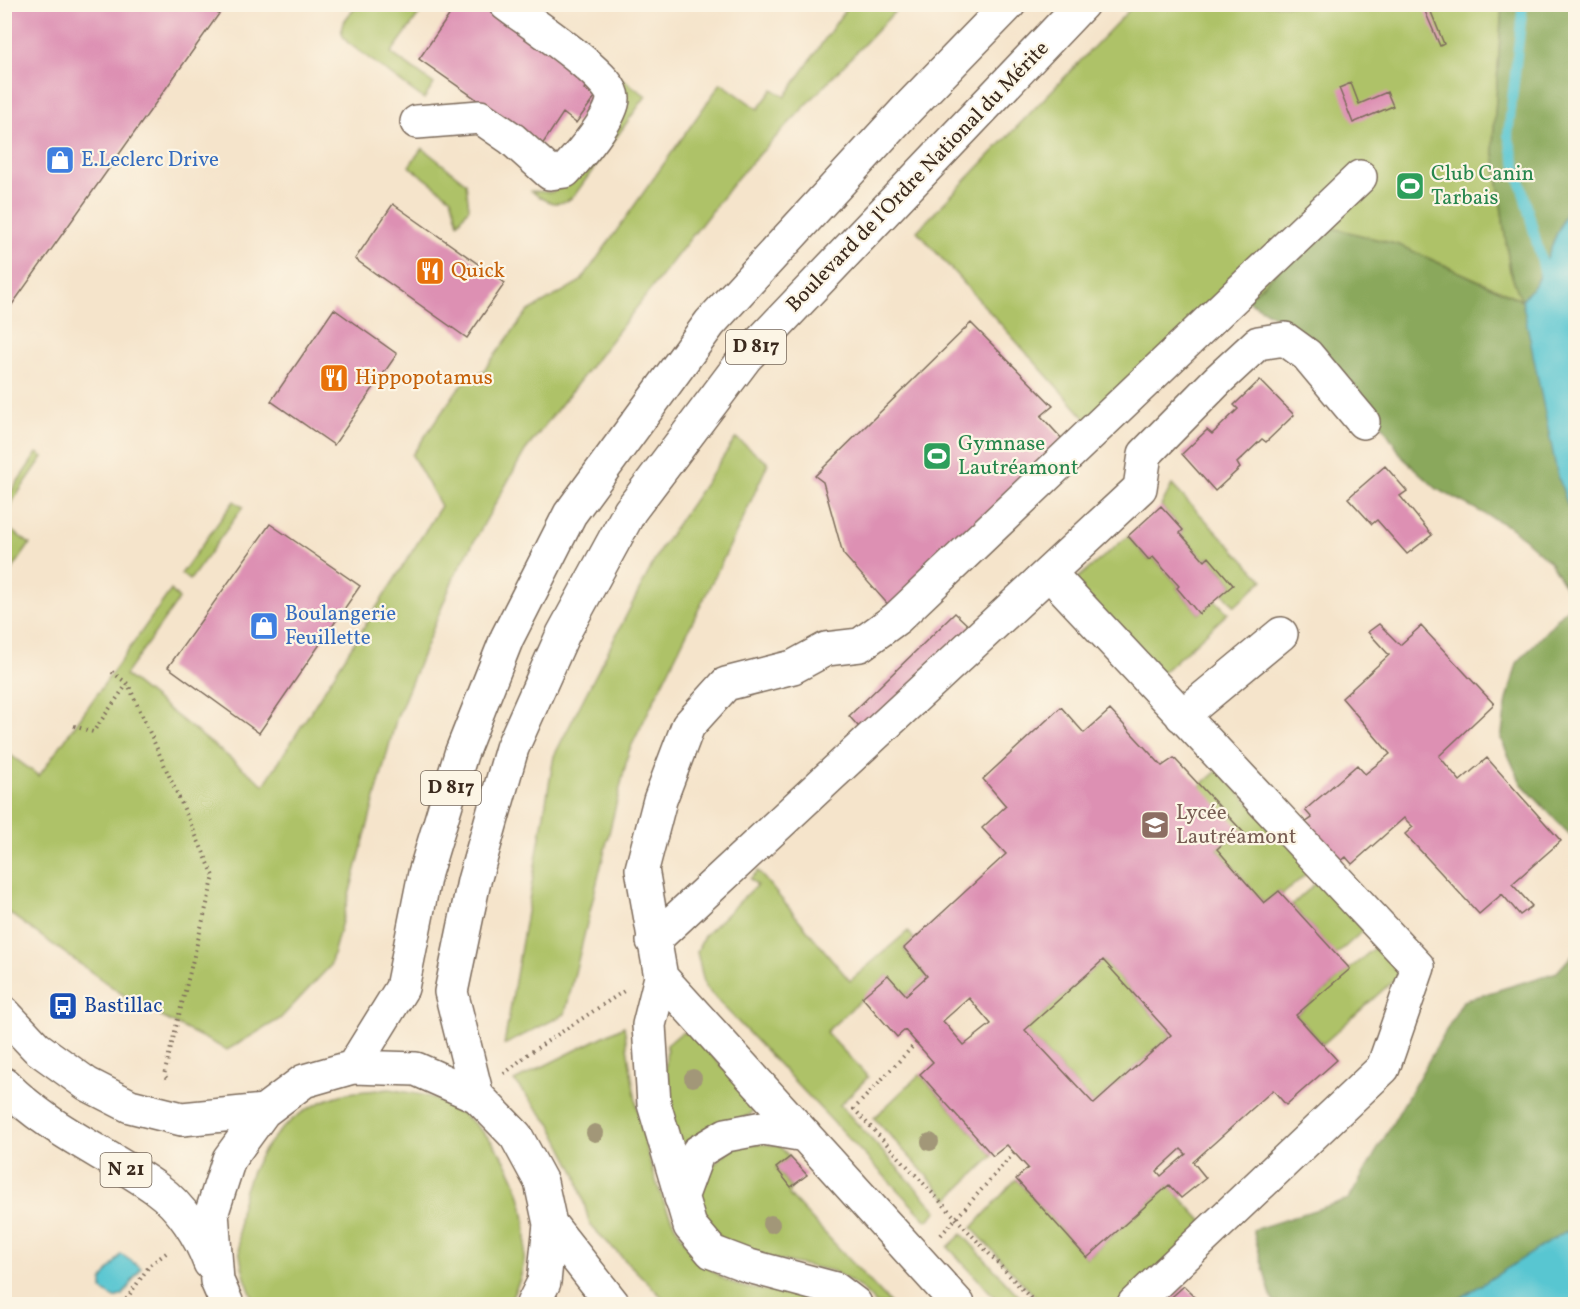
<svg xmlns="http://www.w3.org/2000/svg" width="1580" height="1309" font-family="Vollkorn,serif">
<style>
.green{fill:#aec267;stroke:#747642;stroke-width:1.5}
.forest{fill:#8aa85c;stroke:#62693d;stroke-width:1.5}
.water{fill:#59c6d1;stroke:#4a7878;stroke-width:1.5}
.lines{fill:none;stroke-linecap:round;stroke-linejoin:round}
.stream{stroke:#59c6d1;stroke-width:10}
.building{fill:#dd90b3;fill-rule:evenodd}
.minor-casing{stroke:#7c6b5b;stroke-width:36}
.major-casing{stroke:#7c6b5b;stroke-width:36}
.path{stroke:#7c6b5b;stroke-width:4;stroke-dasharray:1.5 4.5;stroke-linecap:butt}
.minor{stroke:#fff;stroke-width:33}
.major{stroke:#fff;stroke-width:33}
.tree{fill:#a29778}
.labels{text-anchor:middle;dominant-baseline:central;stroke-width:4.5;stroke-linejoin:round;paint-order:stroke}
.shield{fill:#fcf5e5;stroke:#75675a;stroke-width:1.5}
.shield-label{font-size:20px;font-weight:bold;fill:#3b2a1e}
.shop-label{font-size:21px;fill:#366cbe;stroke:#fcf5e5;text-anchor:start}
.leisure-label{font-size:21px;fill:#27864d;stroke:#fcf5e5;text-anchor:start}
.street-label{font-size:21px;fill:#3b2a1e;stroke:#fcf5e5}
.food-label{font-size:21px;fill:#c56008;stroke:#fcf5e5;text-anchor:start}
.education-label{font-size:21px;fill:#785e54;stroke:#fcf5e5;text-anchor:start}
.transit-label{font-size:21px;fill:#164399;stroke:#fcf5e5;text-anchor:start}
</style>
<rect width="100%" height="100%" fill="#fcf5e5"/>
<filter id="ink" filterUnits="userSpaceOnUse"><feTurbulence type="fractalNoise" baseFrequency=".0167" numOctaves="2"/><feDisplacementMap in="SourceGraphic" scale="12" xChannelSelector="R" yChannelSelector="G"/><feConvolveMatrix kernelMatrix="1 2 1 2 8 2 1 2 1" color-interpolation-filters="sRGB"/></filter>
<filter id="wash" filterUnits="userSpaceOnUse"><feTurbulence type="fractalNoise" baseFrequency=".008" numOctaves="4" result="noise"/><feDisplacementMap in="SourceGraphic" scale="24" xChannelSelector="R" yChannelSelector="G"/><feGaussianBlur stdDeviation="1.35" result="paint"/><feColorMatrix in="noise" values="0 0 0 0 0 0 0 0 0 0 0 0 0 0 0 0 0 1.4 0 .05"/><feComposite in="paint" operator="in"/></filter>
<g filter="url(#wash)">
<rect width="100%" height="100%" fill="#f5e4cb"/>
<path class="green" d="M 358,5 L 426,5 L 391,53 L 434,84 L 424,99 L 347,42 C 334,26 347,18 358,5 Z
M 844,5 L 901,5 L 738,177 L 525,451 L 454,577 L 396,720 L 330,966 L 280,1019 L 227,1050 L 136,1004 L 5,910 L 5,751 L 39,776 L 171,590 L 179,599 L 125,675 L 264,785 L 441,506 L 412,455 L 460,386 L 484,370 L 527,312 L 581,281 L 721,83 L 758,109 L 773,89 L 785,97 L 847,7 Z
M 1134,5 L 1502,5 L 1493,146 L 1510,271 L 1522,300 L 1399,245 L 1325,226 L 1102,437 L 917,231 Z
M 617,75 L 646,96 L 574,196 C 559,209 545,202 531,191 L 552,192 L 563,186 Z
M 422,148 L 466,183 L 469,208 L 458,223 L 451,198 L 409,166 Z
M 736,438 L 768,463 L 742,521 L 629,751 L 565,1014 L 504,1045 L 554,756 L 661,548 Z
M 37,453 L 43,457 L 14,499 L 5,521 L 6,499 Z
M 1172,485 L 1263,580 L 1235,606 L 1223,593 L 1233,584 L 1209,557 L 1205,561 L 1180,533 L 1183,530 L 1161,506 Z
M 234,501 L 243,507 L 190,580 L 181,574 Z
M 5,526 L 30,544 L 5,580 Z
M 1128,536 L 1149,560 L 1153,557 L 1179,586 L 1177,588 L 1199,614 L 1215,600 L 1228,613 L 1160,675 L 1072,583 Z
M 1218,770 L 1312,869 L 1282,895 L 1279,891 L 1264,903 L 1217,849 L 1229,838 L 1200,786 Z
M 758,871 L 850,981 L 908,931 L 914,939 L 904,949 L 927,976 L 906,995 L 888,975 L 826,1032 L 868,1077 L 840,1105 L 937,1211 L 927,1221 L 705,987 L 697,952 L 704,936 L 757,885 L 750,879 Z
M 1321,878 L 1366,928 L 1336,955 L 1292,905 Z
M 1380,943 L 1405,970 L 1323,1044 L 1296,1015 Z
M 1103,960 L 1171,1035 L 1094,1104 L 1025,1030 Z
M 624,1026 C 636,1104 652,1249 734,1284 C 762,1295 800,1287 827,1304 L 669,1304 L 590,1225 L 576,1174 L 551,1125 L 514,1081 Z
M 681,1033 L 689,1033 L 735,1079 L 755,1105 L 751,1114 L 689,1147 L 677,1144 L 665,1075 L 667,1045 Z
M 920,1074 L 993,1156 L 948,1199 L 874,1118 Z
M 390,1089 C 402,1092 415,1093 427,1096 C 499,1121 541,1201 521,1275 C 519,1285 512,1295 508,1304 L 256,1304 C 213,1223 252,1118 344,1094 C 358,1090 376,1091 390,1089 Z
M 741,1143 L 778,1145 L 790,1157 L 776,1168 L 791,1187 L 789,1195 L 891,1304 L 876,1304 L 861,1288 L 833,1271 L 733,1251 L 695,1209 C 705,1176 711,1160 741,1143 Z
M 1016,1179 L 1087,1258 L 1169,1185 L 1207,1226 L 1118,1304 L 1042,1304 L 972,1228 Z
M 962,1234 L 1026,1304 L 1001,1304 L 948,1247 Z"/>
<path class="forest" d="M 1502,5 L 1575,5 L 1575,191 L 1535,285 L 1522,300 L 1575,527 L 1575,833 L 1569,834 L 1521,783 L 1501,739 L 1507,700 L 1517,663 L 1574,601 L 1550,562 L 1512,528 L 1437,489 L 1403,458 L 1365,398 L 1317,341 L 1247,300 L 1325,226 L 1399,245 L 1521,300 L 1510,271 L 1493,146 Z
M 1575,952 L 1575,1235 L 1566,1232 L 1451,1304 L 1277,1304 L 1272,1300 L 1253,1230 L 1349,1199 L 1463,1001 L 1557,972 Z"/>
<path class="water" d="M 1575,191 L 1575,527 L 1557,473 L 1522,300 L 1535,285 Z
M 1566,1231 L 1575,1235 L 1575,1304 L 1451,1304 Z
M 121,1254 L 141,1268 L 123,1295 L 114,1298 L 102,1290 L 102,1280 Z"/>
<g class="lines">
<path class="stream" d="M 1523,4 L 1508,135 L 1546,278"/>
</g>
<g id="blocks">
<path class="building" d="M 4,4 L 226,4 L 4,316 Z
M 457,4 L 484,4 L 590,78 L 584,89 L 595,97 L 576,123 L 563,113 L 542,145 L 419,59 Z
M 1429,7 L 1444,44 L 1440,46 L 1424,9 Z
M 1351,83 L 1359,104 L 1387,92 L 1393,106 L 1353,123 L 1339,88 Z
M 393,204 L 505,283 L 467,338 L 355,259 Z
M 334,309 L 397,354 L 334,445 L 271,401 Z
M 971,323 L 1053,406 L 1041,416 L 1065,442 L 892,609 L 843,554 L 823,482 L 815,476 Z
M 1260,380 L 1294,415 L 1266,442 L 1262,439 L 1237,463 L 1240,468 L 1215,491 L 1182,454 L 1207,430 L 1212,434 L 1238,409 L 1234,405 Z
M 1385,466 L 1407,491 L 1400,496 L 1432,535 L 1407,554 L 1377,520 L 1372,524 L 1348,498 Z
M 1161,506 L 1183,530 L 1180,533 L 1205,561 L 1209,557 L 1233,585 L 1199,614 L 1177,588 L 1179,586 L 1153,557 L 1149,560 L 1128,536 Z
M 270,524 L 360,586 L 259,733 L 168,667 Z
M 955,613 L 974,631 L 867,736 L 849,716 Z
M 1379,624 L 1400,645 L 1421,626 L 1494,704 L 1439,756 L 1460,781 L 1487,758 L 1561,841 L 1512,884 L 1532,906 L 1520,915 L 1502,894 L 1479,914 L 1405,834 L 1413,827 L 1404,818 L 1352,864 L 1346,857 L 1335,866 L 1302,825 L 1312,818 L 1305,810 L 1357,765 L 1365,774 L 1390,754 L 1342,698 L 1389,655 L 1368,632 Z
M 1061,707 L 1084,733 L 1110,710 L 1162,766 L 1174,758 L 1245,834 L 1234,844 L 1229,838 L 1217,849 L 1264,903 L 1279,891 L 1350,969 L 1296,1015 L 1337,1060 L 1286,1105 L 1273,1090 L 1193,1162 L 1206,1178 L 1181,1198 L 1169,1185 L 1087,1258 L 1016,1179 L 1028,1168 L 1007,1145 L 993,1156 L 920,1074 L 933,1062 L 905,1030 L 897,1037 L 862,997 L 888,975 L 906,995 L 927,976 L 904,948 L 1006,854 L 982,828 L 1006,806 L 983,779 ZM 1103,960 L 1171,1035 L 1094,1104 L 1025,1030 ZM 969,998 L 991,1024 L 964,1045 L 943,1021 ZM 1181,1149 L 1186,1154 L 1161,1176 L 1157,1171 Z
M 790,1157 L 807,1175 L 791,1187 L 776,1168 Z
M 1184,1286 L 1202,1304 L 1164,1304 Z"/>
</g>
</g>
<g filter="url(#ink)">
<use href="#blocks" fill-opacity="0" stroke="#7c6b5b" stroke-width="1.5"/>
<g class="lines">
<g class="minor-casing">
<path id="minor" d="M 417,122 L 480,117 L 512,139 L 550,173 L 565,171 C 579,156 613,117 613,98 C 614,77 525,19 506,4
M 1049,573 L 1418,967 L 1383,1068 L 1134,1304
M 1182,716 L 1281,634
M 653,941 L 1140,488 L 1145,454 L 1218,380 L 1258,343 L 1285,339 L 1307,355 L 1363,422
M 661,977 L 958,1304
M 681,1198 L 698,1152 L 726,1135 L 763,1128 L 805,1135
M 855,1304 L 835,1289 L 749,1266 L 712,1252 L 690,1226 L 654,1104 L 649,1025 L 661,977 L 642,869 L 660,800 L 688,726 L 726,684 L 793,667 L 826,649 L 860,645 L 897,618 L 1360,177"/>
</g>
<g class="major-casing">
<path id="major" d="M 4,1013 L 37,1048 L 87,1084 L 130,1106 L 182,1119 L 264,1111
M 353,1067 L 402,988 L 425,873 L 461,754 L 507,638 L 570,514 L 710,323 L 907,109 L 1009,4
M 4,1084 C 48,1130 107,1153 157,1189 C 181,1206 200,1236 210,1263
M 477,1096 L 451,992 L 474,881 L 512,748 L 563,634 L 630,511 L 746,357 L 1082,4
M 550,1224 L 613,1304
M 227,1304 L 217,1281 L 212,1212 L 229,1159 L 264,1111 L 304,1081 L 353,1067 L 416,1069 L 477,1096 L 516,1136 L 541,1182 L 550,1224 L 544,1282 L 533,1304"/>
</g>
<path class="path" d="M 112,672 L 128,684 L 214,876 L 164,1075 L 169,1081
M 74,726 L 93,732 L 127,684
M 916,1043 L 854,1109 L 1036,1304
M 504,1074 L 528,1054 L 624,991
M 941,1235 L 1014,1153
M 123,1304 L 150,1265 L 169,1251"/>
<use href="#minor" class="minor"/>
<use href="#major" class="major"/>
</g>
<g class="tree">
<circle cx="693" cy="1078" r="9"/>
<circle cx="595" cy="1133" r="9"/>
<circle cx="930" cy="1142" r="9"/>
<circle cx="771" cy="1224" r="9"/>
</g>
</g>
<defs>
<g id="shop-square" transform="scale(1.5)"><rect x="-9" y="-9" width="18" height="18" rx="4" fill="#3f7fe0" stroke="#fcf5e5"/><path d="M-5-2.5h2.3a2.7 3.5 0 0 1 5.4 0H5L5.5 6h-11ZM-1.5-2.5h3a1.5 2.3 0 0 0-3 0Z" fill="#fff"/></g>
<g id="stadium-square" transform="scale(1.5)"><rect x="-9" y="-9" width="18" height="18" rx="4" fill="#2e9e5b" stroke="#fcf5e5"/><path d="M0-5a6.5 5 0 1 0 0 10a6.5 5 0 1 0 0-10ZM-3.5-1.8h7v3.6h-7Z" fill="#fff"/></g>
<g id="restaurant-square" transform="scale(1.5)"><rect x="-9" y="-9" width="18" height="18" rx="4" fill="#e8710a" stroke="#fcf5e5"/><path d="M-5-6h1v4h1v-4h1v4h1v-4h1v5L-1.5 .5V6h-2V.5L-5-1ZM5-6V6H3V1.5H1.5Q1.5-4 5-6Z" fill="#fff"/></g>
<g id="school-square" transform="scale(1.5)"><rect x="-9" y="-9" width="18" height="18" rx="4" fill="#8d6e63" stroke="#fcf5e5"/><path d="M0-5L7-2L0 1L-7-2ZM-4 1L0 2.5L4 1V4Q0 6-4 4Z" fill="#fff"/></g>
<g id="bus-square" transform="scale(1.5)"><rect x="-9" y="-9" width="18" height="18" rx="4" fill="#1a4fb4" stroke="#fcf5e5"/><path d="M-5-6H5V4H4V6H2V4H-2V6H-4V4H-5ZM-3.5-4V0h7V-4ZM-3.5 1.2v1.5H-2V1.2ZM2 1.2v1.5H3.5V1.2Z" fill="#fff"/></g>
</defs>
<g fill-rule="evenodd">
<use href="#shop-square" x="60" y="160"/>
<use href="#stadium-square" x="1410" y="186"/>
<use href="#restaurant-square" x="430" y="271"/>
<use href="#restaurant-square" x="334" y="378"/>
<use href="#stadium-square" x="937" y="456"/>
<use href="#shop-square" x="264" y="626"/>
<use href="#school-square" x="1155" y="825"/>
<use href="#bus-square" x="63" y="1006"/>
</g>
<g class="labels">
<g class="shield">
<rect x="726" y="330" width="60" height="34" rx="4.5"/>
<rect x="421" y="771" width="60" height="34" rx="4.5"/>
<rect x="100.5" y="1153" width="51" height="34" rx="4.5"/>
</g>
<g class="shield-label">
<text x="756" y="347">D 817</text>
<text x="451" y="788">D 817</text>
<text x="126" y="1170">N 21</text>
</g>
<g class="shop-label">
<text x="81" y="160">E.Leclerc Drive</text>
<text x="285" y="614">Boulangerie<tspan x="285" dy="24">Feuillette</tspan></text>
</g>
<g class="leisure-label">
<text x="1431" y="174">Club Canin<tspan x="1431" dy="24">Tarbais</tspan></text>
<text x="958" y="444">Gymnase<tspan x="958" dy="24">Lautréamont</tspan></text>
</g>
<g class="street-label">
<text transform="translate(918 177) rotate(-46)">Boulevard de l'Ordre National du Mérite</text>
</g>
<g class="food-label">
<text x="451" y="271">Quick</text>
<text x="355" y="378">Hippopotamus</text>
</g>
<g class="education-label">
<text x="1176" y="813">Lycée<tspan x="1176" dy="24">Lautréamont</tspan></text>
</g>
<g class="transit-label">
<text x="84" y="1006">Bastillac</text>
</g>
</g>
<rect width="1580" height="1309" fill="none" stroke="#fcf5e5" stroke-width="24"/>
</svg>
